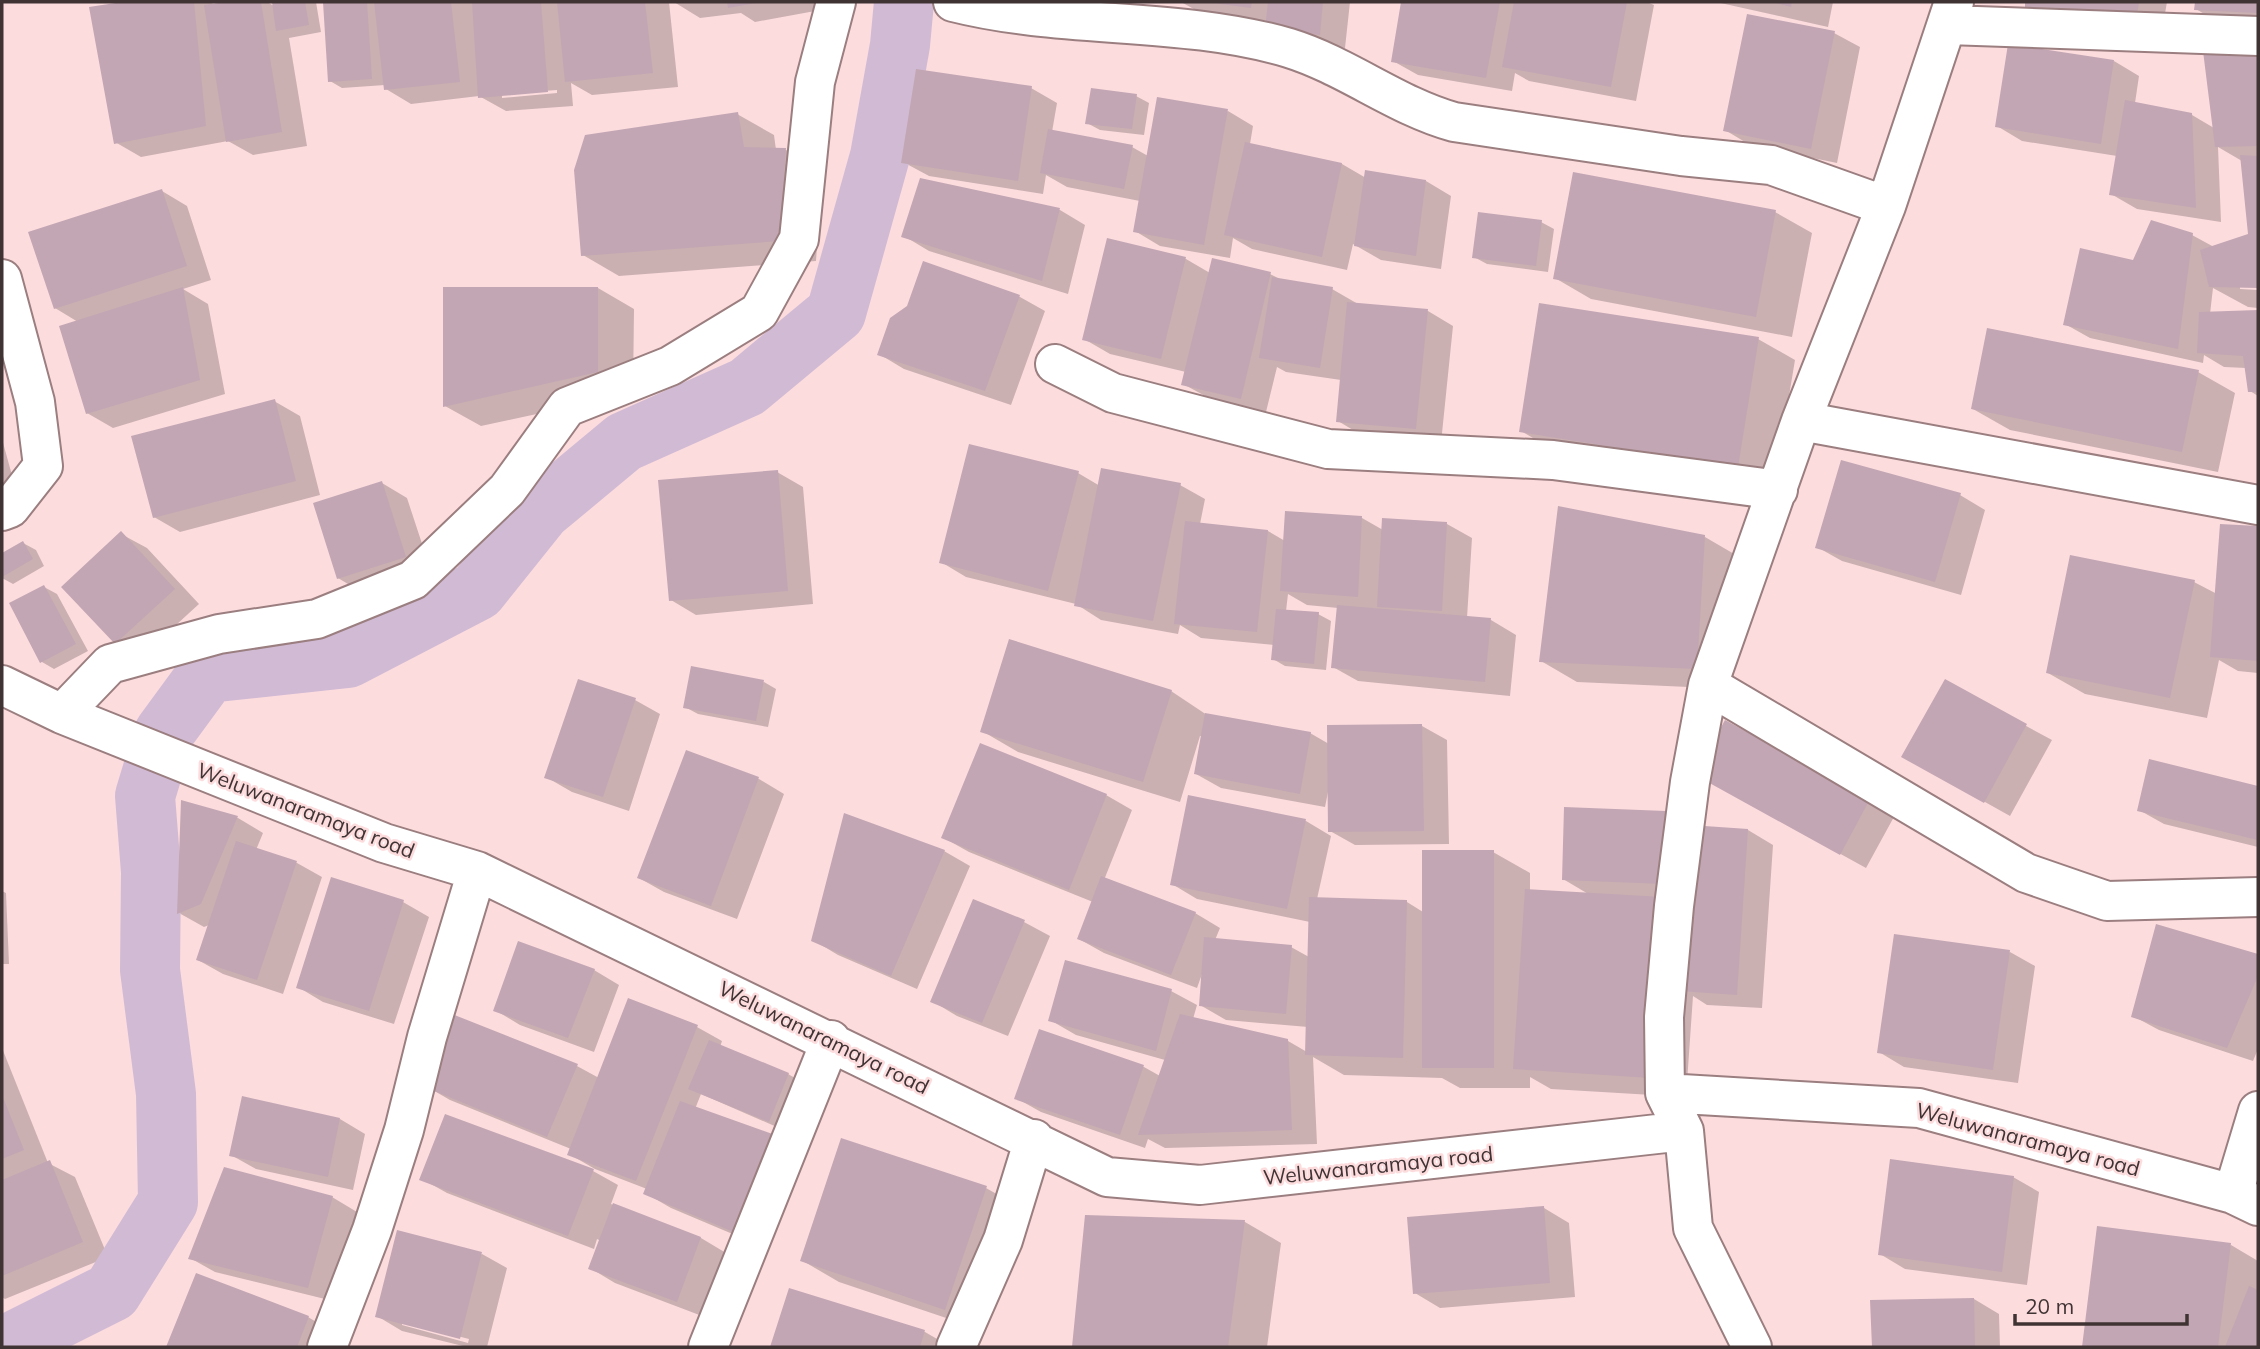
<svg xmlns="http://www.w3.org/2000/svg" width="2260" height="1349" font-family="Mulish,sans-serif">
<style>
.shadow{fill:#0003;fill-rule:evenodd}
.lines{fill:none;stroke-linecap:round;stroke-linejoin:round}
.canal{stroke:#d1bbd4;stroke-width:60}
.building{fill:#c2a6b3}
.street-casing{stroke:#9b7e7f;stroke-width:42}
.street{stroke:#fff;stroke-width:38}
.labels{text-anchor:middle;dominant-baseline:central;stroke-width:5;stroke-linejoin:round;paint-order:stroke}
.street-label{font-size:21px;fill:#403334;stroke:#fddcde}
</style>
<rect width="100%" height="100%" fill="#fddcde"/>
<path class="shadow" d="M 133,2 L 209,2 L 216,5 L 267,2 L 274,6 L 273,2 L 316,2 L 321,32 L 289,38 L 307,146 L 253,155 L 228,141 L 141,157 L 115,142 L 91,9 Z
M 325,2 L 669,2 L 678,87 L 592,95 L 571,83 L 573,106 L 506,111 L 479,96 L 411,104 L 386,89 L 385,85 L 342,88 L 330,81 ZM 557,90 L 557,93 L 502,98 L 502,94 Z
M 674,2 L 825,2 L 826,9 L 755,22 L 741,13 L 700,18 Z
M 1181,2 L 1350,2 L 1345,48 L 1293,43 L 1268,21 L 1203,14 Z
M 1403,2 L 1647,2 L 1654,5 L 1636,101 L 1529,81 L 1515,73 L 1512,91 L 1418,75 L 1393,61 Z
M 1716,2 L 1833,2 L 1828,27 Z
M 2027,2 L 2167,2 L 2160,42 L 2026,10 Z
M 2196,2 L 2258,2 L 2258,26 L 2221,24 L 2196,9 Z
M 1834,33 L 1860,47 L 1837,163 L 1750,145 L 1725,130 Z
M 2258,48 L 2258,286 L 2240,286 L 2240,289 L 2258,290 L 2258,308 L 2248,307 L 2213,288 L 2210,314 L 2258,312 L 2258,396 L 2250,391 L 2246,368 L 2224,367 L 2204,355 L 2203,363 L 2090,338 L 2065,324 L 2134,262 L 2192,235 L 2214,247 L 2250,235 L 2242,161 L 2218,147 L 2221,222 L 2137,209 L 2111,194 L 2117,156 L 2022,141 L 1997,126 L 2114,61 L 2139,76 L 2135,103 L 2192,115 L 2214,128 Z
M 1031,88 L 1057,103 L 1052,132 L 1132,147 L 1148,156 L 1228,111 L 1253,126 L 1250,144 L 1342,164 L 1366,178 L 1426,181 L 1451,196 L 1441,269 L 1381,260 L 1353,244 L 1347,270 L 1252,249 L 1233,238 L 1230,258 L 1160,246 L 1135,231 L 1140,201 L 1067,187 L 1046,175 L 1043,194 L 929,176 L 903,162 Z
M 1136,96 L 1149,103 L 1144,135 L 1100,130 L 1087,123 Z
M 737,114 L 774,135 L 776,150 L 786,150 L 822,171 L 816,261 L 619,276 L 583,255 Z
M 922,180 L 1060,210 L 1085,225 L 1068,294 L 929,251 L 904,236 Z
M 162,191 L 187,206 L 211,280 L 183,289 L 208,304 L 225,394 L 113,428 L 87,413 L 78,322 L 55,308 Z
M 1775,212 L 1812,233 L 1792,337 L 1591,299 L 1555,278 Z
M 1541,222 L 1554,229 L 1548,272 L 1487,264 L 1474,257 Z
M 1108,240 L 1186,259 L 1210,273 L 1270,274 L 1282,280 L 1332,289 L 1358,304 L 1428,311 L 1453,326 L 1441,443 L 1363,436 L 1338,421 L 1341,380 L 1286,372 L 1277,367 L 1266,412 L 1209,398 L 1183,384 L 1186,372 L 1110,354 L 1084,339 Z
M 924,263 L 1020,297 L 1045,311 L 1011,405 L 904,369 L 879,354 L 909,307 Z
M 445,288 L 598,288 L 634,309 L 633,393 L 481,426 L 445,406 Z
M 1758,339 L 1795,360 L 1774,486 L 1557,452 L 1521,431 Z
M 2198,372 L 2235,393 L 2218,472 L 2010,430 L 1973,409 Z
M 274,401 L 300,416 L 320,495 L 180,532 L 154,517 Z
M 2,439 L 18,497 L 2,502 Z
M 777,472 L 803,487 L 813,604 L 696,615 L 671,600 Z
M 1078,473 L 1100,486 L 1180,485 L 1205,499 L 1200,524 L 1268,531 L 1285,541 L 1287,513 L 1362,518 L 1383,530 L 1447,524 L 1472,538 L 1467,618 L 1491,620 L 1516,635 L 1510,696 L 1358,681 L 1333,667 L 1338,608 L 1307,605 L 1288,594 L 1286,611 L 1318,614 L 1331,621 L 1326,670 L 1285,666 L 1273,659 L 1274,645 L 1201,638 L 1180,625 L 1178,634 L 1101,620 L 1076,604 L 966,577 L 941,562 Z
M 382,483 L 407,498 L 431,571 L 363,593 L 338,578 Z
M 1960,495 L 1985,510 L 1961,595 L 1842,561 L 1817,547 Z
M 2221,526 L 2258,528 L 2258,673 L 2238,671 L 2219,660 L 2207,718 L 2085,694 L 2048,673 L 2194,582 L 2217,594 Z
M 121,534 L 147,548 L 199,604 L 141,657 L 116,643 Z
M 1705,537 L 1741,558 L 1733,689 L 1577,682 L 1541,661 Z
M 23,543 L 36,550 L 44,566 L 13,584 L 2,578 L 2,555 Z
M 44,587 L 57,594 L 88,651 L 54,669 L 42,662 Z
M 764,682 L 776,689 L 768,727 L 698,714 L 685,707 Z
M 1945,682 L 2052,740 L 2010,816 L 1926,769 Z
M 1171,691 L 1207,715 L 1310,733 L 1329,744 L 1329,727 L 1422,726 L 1447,740 L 1449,844 L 1355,845 L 1330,831 L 1328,792 L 1325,807 L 1221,788 L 1196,774 L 1203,736 L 1200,736 L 1180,802 L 1018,752 L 982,731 Z
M 635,700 L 660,714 L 629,811 L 572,792 L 546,777 Z
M 1726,723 L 1895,815 L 1866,868 L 1723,789 Z
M 687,752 L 759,779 L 784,794 L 737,919 L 664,892 L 639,878 Z
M 2151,761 L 2258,788 L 2258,847 L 2164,824 L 2139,810 Z
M 1106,795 L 1132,810 L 1104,880 L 1195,913 L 1220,928 L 1215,940 L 1291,947 L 1309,957 L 1310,922 L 1197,899 L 1172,884 L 1190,797 L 1306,821 L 1331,836 L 1317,899 L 1407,902 L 1423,912 L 1493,852 L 1530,873 L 1530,891 L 1590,895 L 1563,879 L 1666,812 L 1691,827 L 1748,830 L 1773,845 L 1762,1008 L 1707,1005 L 1693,996 L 1686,1097 L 1551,1089 L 1530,1077 L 1530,1088 L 1460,1088 L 1442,1078 L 1344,1075 L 1313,1057 L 1317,1144 L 1165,1148 L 1148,1139 L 1145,1148 L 1041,1112 L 1016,1098 L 1040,1031 L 1144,1067 L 1160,1076 L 1165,1060 L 1076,1035 L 1050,1020 L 1171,991 L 1197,1005 L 1193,1019 L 1288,1041 L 1307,1052 L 1308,1027 L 1226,1020 L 1200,1005 L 1202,974 L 1197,988 L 1104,953 L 1079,939 L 1093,902 L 969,852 L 944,838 Z
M 183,802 L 238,818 L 263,833 L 256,850 L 297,863 L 322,877 L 283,994 L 223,974 L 198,960 L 209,925 L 204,927 L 179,913 Z
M 845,815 L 944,851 L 970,866 L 917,989 L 838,955 L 813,940 Z
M 332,880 L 403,902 L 429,917 L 394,1024 L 323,1002 L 298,987 Z
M 2,891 L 6,893 L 9,964 L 2,964 Z
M 974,902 L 1024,922 L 1050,936 L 1008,1036 L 957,1016 L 932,1001 Z
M 2157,926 L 2258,956 L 2258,1049 L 2253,1061 L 2159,1030 L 2133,1016 Z
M 2010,952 L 2035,966 L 2018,1083 L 1904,1067 L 1879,1052 Z
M 594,970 L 619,985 L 594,1052 L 520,1025 L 495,1010 Z
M 697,1027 L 722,1041 L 720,1047 L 788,1074 L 814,1089 L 795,1135 L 701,1094 L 695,1109 L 761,1246 L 671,1208 L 645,1193 L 647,1189 L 595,1169 L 569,1154 L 571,1149 L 450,1100 L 424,1085 L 577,1066 L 599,1078 Z
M 2,1048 L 48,1163 L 75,1177 L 108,1257 L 5,1299 L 2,1297 Z
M 340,1119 L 365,1134 L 353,1190 L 256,1169 L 231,1155 Z
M 842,1140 L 986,1188 L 1023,1209 L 982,1330 L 839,1282 L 803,1261 Z
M 593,1171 L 618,1185 L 611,1204 L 701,1238 L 726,1253 L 702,1316 L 615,1283 L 590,1268 L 601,1241 L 597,1239 L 594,1249 L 447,1193 L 422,1179 Z
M 2013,1177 L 2039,1192 L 2027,1285 L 1905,1269 L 1880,1254 Z
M 332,1197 L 357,1212 L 333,1301 L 215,1272 L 190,1258 Z
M 1544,1208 L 1569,1223 L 1575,1297 L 1440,1308 L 1415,1293 Z
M 1087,1217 L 1245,1222 L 1281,1243 L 1267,1347 L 1073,1347 Z
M 2231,1245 L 2258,1261 L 2258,1347 L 2084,1346 Z
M 482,1254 L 507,1268 L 487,1347 L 467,1347 L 402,1331 L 377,1316 ZM 402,1322 L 469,1339 L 468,1343 L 402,1325 Z
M 197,1275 L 308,1317 L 333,1332 L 328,1347 L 168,1347 Z
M 790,1290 L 925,1332 L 951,1347 L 772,1347 Z
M 1974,1299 L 1999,1314 L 2000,1347 L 1873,1347 L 1872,1301 Z"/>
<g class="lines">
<path class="canal" d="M 2,1347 L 112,1292 L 168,1202 L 166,1094 L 150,970 L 151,872 L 145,796 L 164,733 L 208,673 L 348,658 L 477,591 L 541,511 L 624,442 L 747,387 L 836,313 L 880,156 L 900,45 L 904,2"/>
</g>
<path class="building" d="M 122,2 L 194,2 L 206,126 L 114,144 L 89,7 Z
M 225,2 L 261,2 L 282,132 L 226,142 L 204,5 Z
M 272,2 L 305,2 L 309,25 L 276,31 Z
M 323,2 L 367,2 L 372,79 L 328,82 Z
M 374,2 L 451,2 L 460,82 L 384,90 Z
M 472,2 L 541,2 L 548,92 L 478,98 Z
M 557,2 L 645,2 L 653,73 L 565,82 Z
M 727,2 L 756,2 L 756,3 L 728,8 Z
M 1205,2 L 1252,2 L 1251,8 Z
M 1268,2 L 1323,2 L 1320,35 L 1265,29 Z
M 1401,2 L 1500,2 L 1486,78 L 1391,62 Z
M 1514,2 L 1627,2 L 1611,87 L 1502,67 Z
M 1772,2 L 1792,2 L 1791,7 Z
M 2025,2 L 2139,2 L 2135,28 L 2025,11 Z
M 2195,2 L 2258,2 L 2258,13 L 2194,10 Z
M 1747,14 L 1835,31 L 1811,149 L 1723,131 Z
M 2202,43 L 2258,47 L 2258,146 L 2215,147 Z
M 2008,44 L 2114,60 L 2101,144 L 1995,127 Z
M 916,69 L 1032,86 L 1018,181 L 901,163 Z
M 1091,88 L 1137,94 L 1132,129 L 1085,124 Z
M 1157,97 L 1228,109 L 1204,245 L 1133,232 Z
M 2125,100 L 2192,113 L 2196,208 L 2109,195 Z
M 738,112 L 744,147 L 786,148 L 780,241 L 581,256 L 574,170 L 585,135 Z
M 1048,129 L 1133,145 L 1124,189 L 1040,173 Z
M 1245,142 L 1342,163 L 1322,257 L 1224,235 Z
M 2240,155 L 2258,156 L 2258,288 L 2209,287 L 2200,250 L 2248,234 Z
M 1365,170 L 1426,180 L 1416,256 L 1354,246 Z
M 1573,172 L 1776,210 L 1756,317 L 1553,279 Z
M 920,178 L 1060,208 L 1042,281 L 901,237 Z
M 162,189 L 187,266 L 54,309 L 28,232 Z
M 1478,212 L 1542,220 L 1536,266 L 1472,258 Z
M 2151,220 L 2193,233 L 2178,349 L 2063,325 L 2080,248 L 2133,260 Z
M 1107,238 L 1186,257 L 1161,359 L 1082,340 Z
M 1212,258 L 1271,272 L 1241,399 L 1181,385 Z
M 923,261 L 1020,295 L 985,391 L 877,355 L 890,318 L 907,306 Z
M 1272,277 L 1333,287 L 1320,368 L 1259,358 Z
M 183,287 L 200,380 L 86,414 L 59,326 Z
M 443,287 L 598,287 L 598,372 L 443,407 Z
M 1347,302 L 1428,309 L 1416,429 L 1336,422 Z
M 1539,303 L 1759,337 L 1738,467 L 1519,432 Z
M 2258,310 L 2258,392 L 2248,392 L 2243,356 L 2197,353 L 2199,312 Z
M 1987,328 L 2199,370 L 2182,452 L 1971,409 Z
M 275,399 L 296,481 L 153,518 L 131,436 Z
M 969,444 L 1079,471 L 1048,591 L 939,563 Z
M 1841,460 L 1961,493 L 1935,582 L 1815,548 Z
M 1101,468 L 1181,483 L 1153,621 L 1074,606 Z
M 778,470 L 788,591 L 669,601 L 658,480 Z
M 382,481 L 406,557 L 337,579 L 313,503 Z
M 1558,506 L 1705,535 L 1697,669 L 1539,662 Z
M 1285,511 L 1362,516 L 1358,597 L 1280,591 Z
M 1382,518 L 1447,522 L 1442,611 L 1377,607 Z
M 1185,521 L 1268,530 L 1257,632 L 1174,624 Z
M 2220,524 L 2258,526 L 2258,661 L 2210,657 Z
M 121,531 L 175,589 L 115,644 L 61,587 Z
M 23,541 L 33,559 L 2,577 L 2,553 Z
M 2070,555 L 2195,580 L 2170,698 L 2046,673 Z
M 44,585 L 76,644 L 40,663 L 9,603 Z
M 1337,605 L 1491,618 L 1485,682 L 1331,668 Z
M 1276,609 L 1319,612 L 1314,664 L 1271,660 Z
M 1009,639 L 1172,690 L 1143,782 L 980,732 Z
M 691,666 L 764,680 L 756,721 L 683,708 Z
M 578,679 L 636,698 L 603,797 L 544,778 Z
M 1945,679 L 2027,724 L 1984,803 L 1901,757 Z
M 1205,713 L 1311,732 L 1300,794 L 1194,774 Z
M 1725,720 L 1870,799 L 1840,855 L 1695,775 Z
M 1422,724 L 1424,831 L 1328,832 L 1327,725 Z
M 980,743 L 1107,794 L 1069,890 L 941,838 Z
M 686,750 L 759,777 L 711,906 L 637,878 Z
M 2149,759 L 2258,786 L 2258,840 L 2137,811 Z
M 1188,795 L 1306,819 L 1287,909 L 1170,885 Z
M 181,800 L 238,816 L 201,904 L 177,914 Z
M 1564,807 L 1666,811 L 1664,884 L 1562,880 Z
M 844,813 L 945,850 L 891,976 L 811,941 Z
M 1690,825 L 1748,829 L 1737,995 L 1680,991 Z
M 236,841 L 297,861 L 257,980 L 196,960 Z
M 1422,850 L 1494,850 L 1494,1068 L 1422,1068 Z
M 1101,876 L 1196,912 L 1171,975 L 1077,939 Z
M 331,877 L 404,900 L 369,1011 L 296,988 Z
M 1525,889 L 1662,897 L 1650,1078 L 1513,1069 Z
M 1309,897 L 1407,900 L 1403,1058 L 1305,1055 Z
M 973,899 L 1025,920 L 982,1023 L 930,1002 Z
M 2156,924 L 2258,954 L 2258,976 L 2227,1048 L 2131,1017 Z
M 1894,934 L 2010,950 L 1993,1070 L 1877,1053 Z
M 1204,937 L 1292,945 L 1286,1014 L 1199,1006 Z
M 518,941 L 595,969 L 568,1038 L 493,1011 Z
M 1065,960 L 1172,989 L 1156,1051 L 1048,1021 Z
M 628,998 L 698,1025 L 636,1181 L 567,1155 Z
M 452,1014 L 578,1064 L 547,1137 L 422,1086 Z
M 1180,1014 L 1288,1039 L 1292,1130 L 1138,1135 Z
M 1039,1029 L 1144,1065 L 1120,1135 L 1014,1099 Z
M 709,1040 L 789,1073 L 769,1122 L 688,1089 Z
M 2,1095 L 24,1150 L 2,1159 Z
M 242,1096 L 340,1118 L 328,1177 L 229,1156 Z
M 680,1101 L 778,1136 L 736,1233 L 643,1194 Z
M 445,1114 L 594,1169 L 568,1236 L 419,1180 Z
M 841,1138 L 987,1186 L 945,1310 L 800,1261 Z
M 1890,1159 L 2014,1176 L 2002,1272 L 1878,1255 Z
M 50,1160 L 83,1242 L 2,1276 L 2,1180 Z
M 224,1167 L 333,1196 L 308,1288 L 188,1259 Z
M 613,1203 L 701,1237 L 677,1302 L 588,1269 Z
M 1544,1206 L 1550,1283 L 1413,1294 L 1407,1217 Z
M 1085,1215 L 1245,1220 L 1228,1347 L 1072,1347 Z
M 2097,1226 L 2231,1243 L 2218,1347 L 2082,1347 Z
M 397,1230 L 482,1252 L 460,1339 L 375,1317 Z
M 196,1273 L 309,1316 L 297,1347 L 166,1347 Z
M 2249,1286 L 2258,1290 L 2258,1347 L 2225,1347 Z
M 789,1288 L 925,1330 L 920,1347 L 770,1347 Z
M 1974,1298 L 1975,1347 L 1872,1347 L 1870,1300 Z"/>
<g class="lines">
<g class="street-casing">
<path id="street" d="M 953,2 C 1064,30 1180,16 1289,48 C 1347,66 1396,106 1454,122 L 1681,156 L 1771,165 L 1886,206
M 1948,25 L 2258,36
M 2,279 L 35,402 L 43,466 L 10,508 L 2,511
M 1055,364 L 1113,393 L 1328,449 L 1553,460 L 1778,490
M 1801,421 L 2258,505
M 2,685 L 62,714 L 384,843 L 477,871 L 1107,1177 L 1200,1185 L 1684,1131
M 1708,685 L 2026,873 L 2107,901 L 2258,897
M 62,714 L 110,664 L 219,634 L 317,619 L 413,580 L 507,490 L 567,407 L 670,366 L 759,312 L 799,239 L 815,82 L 836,2
M 1665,1093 L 1919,1108 L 2233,1194 L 2258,1206
M 2233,1194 L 2258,1111
M 327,1347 L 372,1230 L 404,1130 L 427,1037 L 477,871
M 708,1347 L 831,1040
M 956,1347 L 1003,1240 L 1034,1139
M 1752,1347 L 1693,1228 L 1684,1131 L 1665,1093 L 1664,1017 L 1674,906 L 1690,782 L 1708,685 L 1801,421 L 1886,206 L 1954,2"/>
</g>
<use href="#street" class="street"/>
</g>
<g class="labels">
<g class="street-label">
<text transform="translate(306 810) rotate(21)">Weluwanaramaya road</text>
<text transform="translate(824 1037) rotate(26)">Weluwanaramaya road</text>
<text transform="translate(2028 1139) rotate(15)">Weluwanaramaya road</text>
<text transform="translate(1378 1165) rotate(-6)">Weluwanaramaya road</text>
</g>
</g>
<rect width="2260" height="1349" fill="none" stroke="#403334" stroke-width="7"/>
<path d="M2015 1314v10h172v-10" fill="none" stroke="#403334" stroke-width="3.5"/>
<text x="2025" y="1314" font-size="21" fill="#403334" stroke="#fddcde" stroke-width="5" paint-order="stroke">20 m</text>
</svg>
